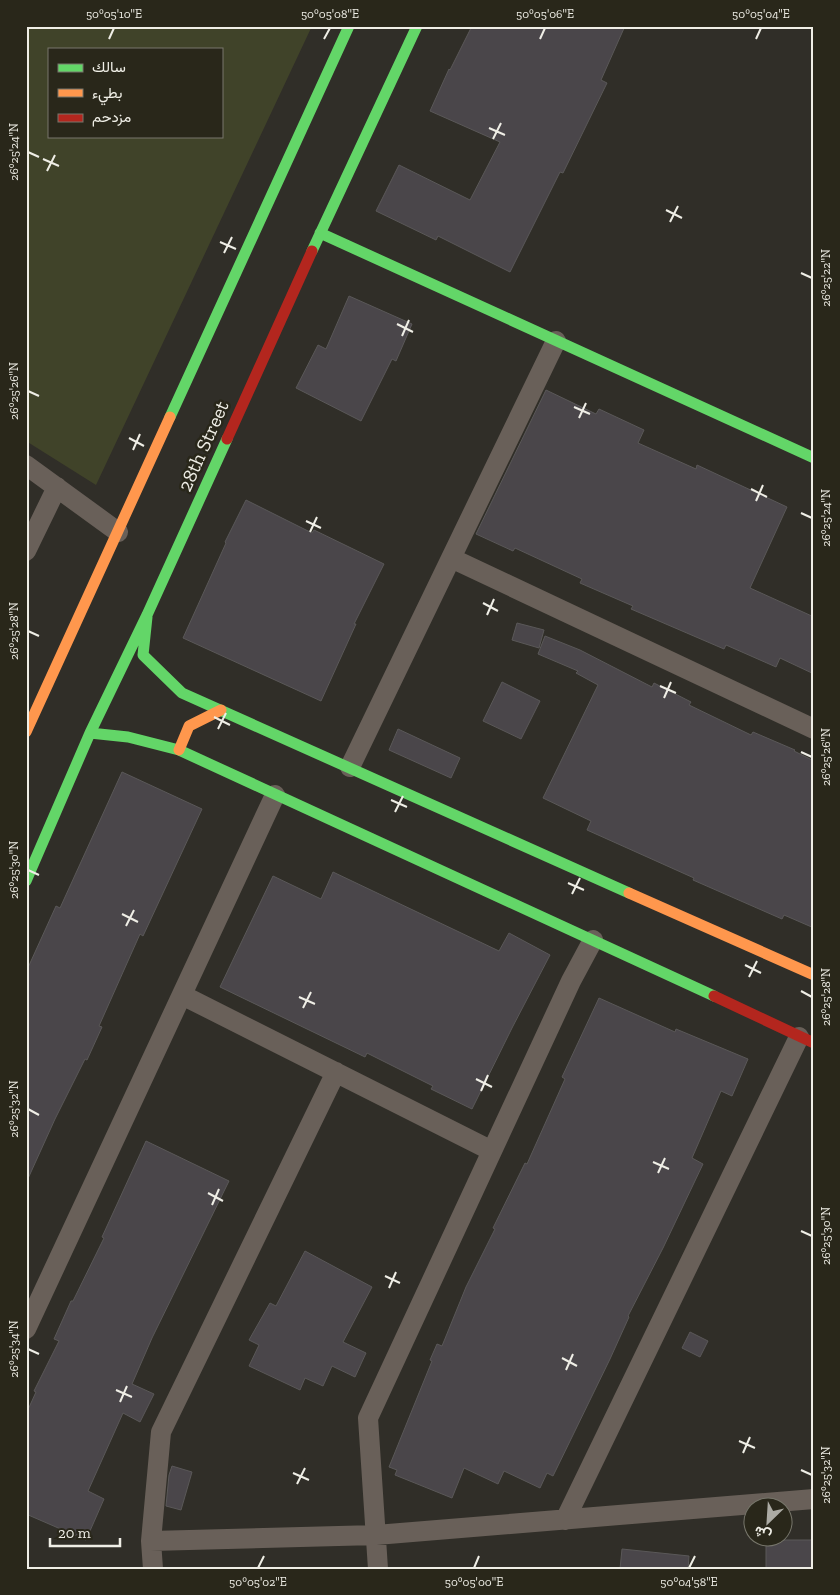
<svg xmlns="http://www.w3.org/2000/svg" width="840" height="1595" font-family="'Zilla Slab',Vazirmatn,serif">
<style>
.green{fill:#404329;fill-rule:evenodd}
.building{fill:#4a464a;stroke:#5a5858}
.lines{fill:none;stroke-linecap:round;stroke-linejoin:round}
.street{stroke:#696059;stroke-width:20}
.fast{stroke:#63d668;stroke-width:11}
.slow{stroke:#ff974d;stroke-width:11}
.jam{stroke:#b3261e;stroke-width:11}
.ticks{fill:none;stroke:#efeee6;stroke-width:2}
.labels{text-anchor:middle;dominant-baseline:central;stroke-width:5;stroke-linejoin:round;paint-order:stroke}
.street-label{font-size:20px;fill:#efeee6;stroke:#29271a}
.neatline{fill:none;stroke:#efeee6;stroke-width:2}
.ticks-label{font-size:12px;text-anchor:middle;fill:#efeee6}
</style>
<rect width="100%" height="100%" fill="#302e28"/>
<path class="green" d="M 26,26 L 312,26 L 96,485 L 26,441 ZM 49,49 L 221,49 L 221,136 L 49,136 Z"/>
<path class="building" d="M 472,26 L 625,26 L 601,80 L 607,83 L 563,173 L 560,172 L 510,272 L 438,236 L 436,240 L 376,211 L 399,165 L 470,200 L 500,142 L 430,111 L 449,69 L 450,70 Z
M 349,296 L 412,324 L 396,361 L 392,359 L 361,421 L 296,388 L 318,345 L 326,349 Z
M 546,390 L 596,414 L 599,409 L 644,430 L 638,443 L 696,469 L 697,465 L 787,507 L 750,588 L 814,617 L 814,674 L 780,658 L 776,667 L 726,645 L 724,649 L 631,609 L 633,606 L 580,583 L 582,579 L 515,548 L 513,551 L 476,534 Z
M 246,500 L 312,533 L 314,530 L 384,564 L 354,624 L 356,624 L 321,701 L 183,638 L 226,543 L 225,542 Z
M 517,623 L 544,630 L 539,648 L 512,640 Z
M 545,636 L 580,650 L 652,687 L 654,683 L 691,702 L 689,705 L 751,735 L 753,732 L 795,750 L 794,751 L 814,761 L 814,928 L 784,915 L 782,919 L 693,880 L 694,878 L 587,830 L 591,821 L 543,798 L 598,685 L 576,673 L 578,671 L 538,654 Z
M 502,682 L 540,701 L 521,739 L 483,721 Z
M 398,729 L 460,758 L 451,778 L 389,750 Z
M 122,772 L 202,809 L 143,936 L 140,934 L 99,1026 L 102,1027 L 87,1060 L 85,1059 L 55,1119 L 26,1183 L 26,972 L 56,906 L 60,908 Z
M 333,872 L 499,951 L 509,933 L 550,955 L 512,1028 L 472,1109 L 431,1089 L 433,1086 L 367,1053 L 365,1057 L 220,987 L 273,876 L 321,899 Z
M 599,998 L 675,1032 L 676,1029 L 748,1059 L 732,1096 L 721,1091 L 692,1158 L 703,1164 L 663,1248 L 628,1316 L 629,1317 L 610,1359 L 553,1476 L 547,1473 L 540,1488 L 504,1471 L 498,1484 L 464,1468 L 452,1498 L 395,1475 L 397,1470 L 389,1467 L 432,1361 L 430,1360 L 437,1344 L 442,1346 L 466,1287 L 495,1229 L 493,1228 L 525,1163 L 527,1164 L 565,1079 L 562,1077 Z
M 146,1141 L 229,1181 L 152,1338 L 132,1384 L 154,1394 L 140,1422 L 123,1413 L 88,1491 L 104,1499 L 86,1540 L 26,1514 L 26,1414 L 36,1392 L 34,1391 L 59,1341 L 54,1339 L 71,1301 L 73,1301 L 104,1238 L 102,1237 Z
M 305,1251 L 372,1287 L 343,1342 L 366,1353 L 355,1377 L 332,1366 L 323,1386 L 305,1378 L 300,1390 L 249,1366 L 259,1345 L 249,1340 L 270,1303 L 276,1306 Z
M 690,1332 L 708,1341 L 700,1357 L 682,1348 Z
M 172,1466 L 192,1472 L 181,1510 L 166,1506 L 169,1475 Z
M 766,1540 L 814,1540 L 814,1569 L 766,1569 Z
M 622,1549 L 689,1556 L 688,1569 L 620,1569 Z"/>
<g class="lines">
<path class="street" d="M 26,465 L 118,532
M 26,551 L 57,487
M 451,558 L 814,729
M 350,767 L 556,341
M 182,995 L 492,1151
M 26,1329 L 275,795
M 565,1520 L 799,1037
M 151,1541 L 376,1535 L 814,1499
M 153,1569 L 151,1541 L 161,1432 L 336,1072
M 378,1569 L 368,1418 L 571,981 L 593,940"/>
<path class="fast" d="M 320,233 L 814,458
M 312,251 L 417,26
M 170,417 L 349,26
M 147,617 L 143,655 L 182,693 L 629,893
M 90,733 L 128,737 L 179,750 L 714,996
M 26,881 L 90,733 L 147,615 L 227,439"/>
<path class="slow" d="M 26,732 L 170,417
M 179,750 L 189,726 L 221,710
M 629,893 L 814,975"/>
<path class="jam" d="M 227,439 L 312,251
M 714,996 L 814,1043"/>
</g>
<path class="ticks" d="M 109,39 L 114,28M 324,39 L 330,28M 540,39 L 545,28M 756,39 L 761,28M 489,128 L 505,135M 493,139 L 501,123M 28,152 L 39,157M 43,159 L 59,166M 47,171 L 55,155M 666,210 L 682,218M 670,222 L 678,206M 220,242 L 236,249M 224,253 L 232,237M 801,273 L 812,278M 397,324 L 413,332M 402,336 L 409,320M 28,391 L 39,396M 574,407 L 590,414M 579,418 L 586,403M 129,438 L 144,446M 133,450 L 140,434M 751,489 L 767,497M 756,501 L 763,485M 801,513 L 812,518M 306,521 L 321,528M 310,532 L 317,517M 483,603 L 498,611M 487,615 L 494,599M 28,631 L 39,636M 660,686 L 676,693M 664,698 L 671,682M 214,717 L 230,725M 218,729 L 226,713M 801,752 L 812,757M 391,800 L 407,807M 395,812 L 403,796M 28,870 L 39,875M 568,883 L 584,890M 572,894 L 580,878M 122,914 L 138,922M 126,926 L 134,910M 745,965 L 761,973M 749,977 L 757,961M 801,991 L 812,997M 299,997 L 315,1004M 303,1008 L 311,992M 476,1079 L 492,1087M 481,1091 L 488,1075M 28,1109 L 39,1115M 653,1162 L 669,1169M 658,1173 L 665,1158M 208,1193 L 223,1201M 212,1205 L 219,1189M 801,1231 L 812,1236M 385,1276 L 400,1283M 389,1288 L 396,1272M 28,1349 L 39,1354M 562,1358 L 577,1366M 566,1370 L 573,1354M 116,1390 L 132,1397M 120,1402 L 127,1386M 739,1441 L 755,1448M 743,1453 L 750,1437M 801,1470 L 812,1475M 293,1473 L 309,1480M 297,1484 L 305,1468M 258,1568 L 264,1556M 474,1568 L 479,1556M 689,1568 L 695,1556"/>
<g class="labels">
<g class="street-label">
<text transform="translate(203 446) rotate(-66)">28th Street</text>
</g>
</g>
<rect width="840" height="1595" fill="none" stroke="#29271a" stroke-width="55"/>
<rect x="48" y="48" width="175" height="90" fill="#29271a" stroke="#78776c"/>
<rect x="58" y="64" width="25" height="8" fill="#63d668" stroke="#78776c"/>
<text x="92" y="72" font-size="15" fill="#efeee6">سالك</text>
<rect x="58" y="89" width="25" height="8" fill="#ff974d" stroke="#78776c"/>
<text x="92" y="98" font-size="15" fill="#efeee6">بطيء</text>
<rect x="58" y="114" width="25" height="8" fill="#b3261e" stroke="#78776c"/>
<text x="92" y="122" font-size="15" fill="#efeee6">مزدحم</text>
<g transform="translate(768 1522) rotate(205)"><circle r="24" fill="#29271a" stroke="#78776c"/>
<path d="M0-4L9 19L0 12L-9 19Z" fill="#acaba4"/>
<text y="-8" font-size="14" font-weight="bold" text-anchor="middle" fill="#efeee6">ش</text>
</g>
<path d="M50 1538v8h70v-8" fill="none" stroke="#efeee6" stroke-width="2.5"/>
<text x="58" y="1538" font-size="15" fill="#efeee6" stroke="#29271a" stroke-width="4" paint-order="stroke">20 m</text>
<rect x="28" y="28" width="784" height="1540" class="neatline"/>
<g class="ticks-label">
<text x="114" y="18">50°05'10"E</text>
<text x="330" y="18">50°05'08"E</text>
<text x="545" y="18">50°05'06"E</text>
<text x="761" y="18">50°05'04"E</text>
<text transform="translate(14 152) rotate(-90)" y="4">26°25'24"N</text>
<text transform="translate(826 278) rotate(-90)" y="4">26°25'22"N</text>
<text transform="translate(14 391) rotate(-90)" y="4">26°25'26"N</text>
<text transform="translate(826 518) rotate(-90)" y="4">26°25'24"N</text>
<text transform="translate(14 631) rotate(-90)" y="4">26°25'28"N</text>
<text transform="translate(826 757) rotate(-90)" y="4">26°25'26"N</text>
<text transform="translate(14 870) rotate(-90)" y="4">26°25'30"N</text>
<text transform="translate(826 997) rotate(-90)" y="4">26°25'28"N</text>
<text transform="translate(14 1109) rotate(-90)" y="4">26°25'32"N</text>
<text transform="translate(826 1236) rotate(-90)" y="4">26°25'30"N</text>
<text transform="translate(14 1349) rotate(-90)" y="4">26°25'34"N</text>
<text transform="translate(826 1475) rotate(-90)" y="4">26°25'32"N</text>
<text x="258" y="1586">50°05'02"E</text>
<text x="474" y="1586">50°05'00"E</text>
<text x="689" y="1586">50°04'58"E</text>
</g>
</svg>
